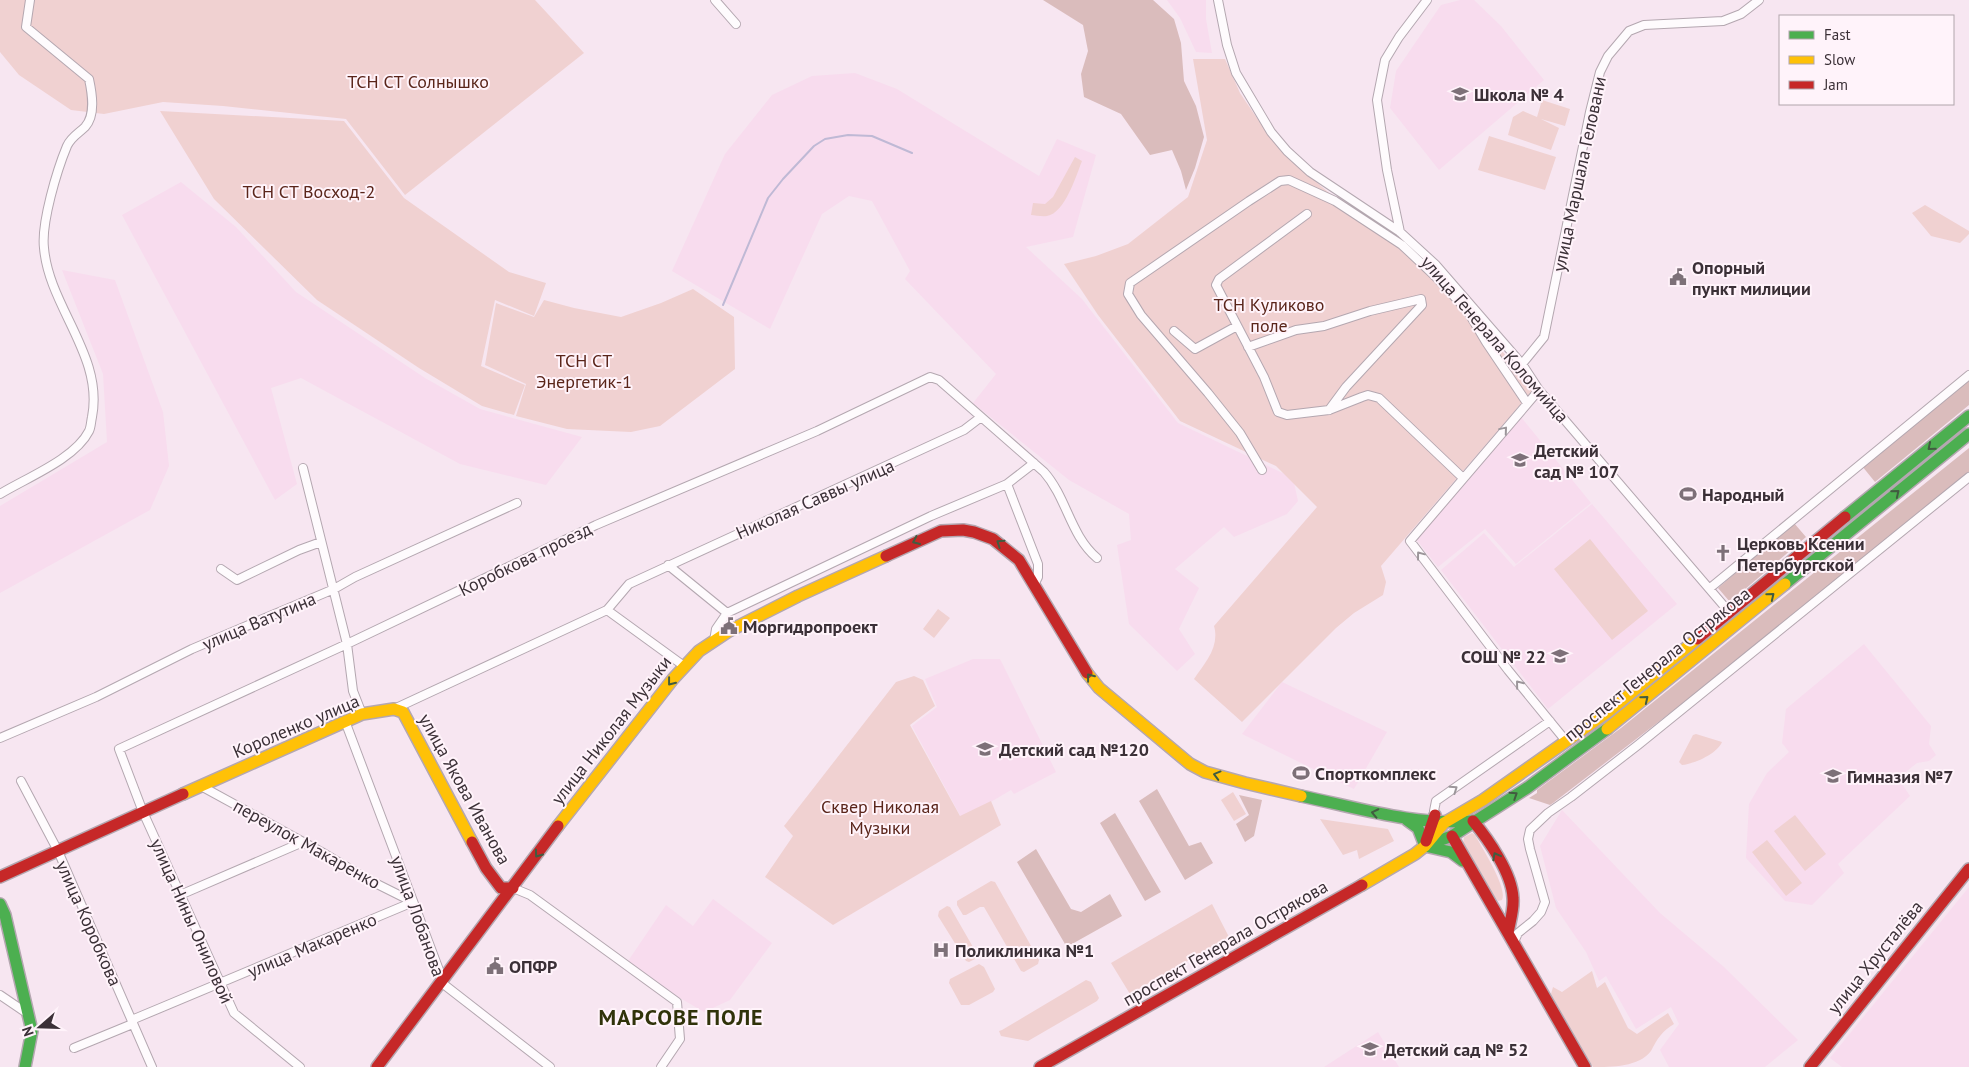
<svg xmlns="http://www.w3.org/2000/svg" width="1969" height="1067" font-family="'PT Sans',sans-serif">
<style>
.built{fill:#f8dcee}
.green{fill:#f0d1d1}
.forest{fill:#dabcbc}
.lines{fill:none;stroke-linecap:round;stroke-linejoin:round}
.stream{stroke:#bfb9d5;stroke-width:2}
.street-casing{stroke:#b4a7b0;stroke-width:10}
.fast-casing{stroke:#b4a7b0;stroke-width:14}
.slow-casing{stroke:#b4a7b0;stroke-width:14}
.jam-casing{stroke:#b4a7b0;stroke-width:14}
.street{stroke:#fefbfd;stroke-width:8}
.fast{stroke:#4caf50;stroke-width:11}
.slow{stroke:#ffc107;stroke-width:11}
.jam{stroke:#c62828;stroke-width:11}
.oneway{stroke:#9c969a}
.oneway2{stroke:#415c40}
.labels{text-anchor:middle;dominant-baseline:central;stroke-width:4;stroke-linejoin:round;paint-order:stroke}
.park-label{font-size:18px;fill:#5a251a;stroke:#fff3fa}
.poi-label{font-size:18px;font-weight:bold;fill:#3b3037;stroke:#fff3fa;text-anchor:start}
.street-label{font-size:18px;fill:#3b3037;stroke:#fff3fa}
.district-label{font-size:22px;font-weight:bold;letter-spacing:1px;fill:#30330a;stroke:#fff3fa}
</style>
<rect width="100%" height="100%" fill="#f7e6f1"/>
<path class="built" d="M 1167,0 L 1206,0 L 1206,19 L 1212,53 L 1196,52 L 1180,18 Z
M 1460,0 L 1474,0 L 1501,26 L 1544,80 L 1439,170 L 1390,108 L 1396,71 L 1441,5 Z
M 855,73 L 897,89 L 1039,176 L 1057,139 L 1096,155 L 1073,237 L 1026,247 L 1082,299 L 1178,423 L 1293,478 L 1298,501 L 1287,514 L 1234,537 L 1224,527 L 1175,569 L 1199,588 L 1179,629 L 1195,654 L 1177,671 L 1129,624 L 1117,545 L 1131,540 L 1129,514 L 1069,480 L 973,403 L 996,374 L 905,279 L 910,271 L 872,201 L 849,196 L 822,214 L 770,329 L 672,271 L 725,154 L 772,95 L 812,76 Z
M 181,182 L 236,227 L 296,292 L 425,378 L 480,409 L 582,437 L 546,485 L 460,464 L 301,378 L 271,388 L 297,484 L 275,500 L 122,215 Z
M 62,270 L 115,280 L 163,412 L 169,466 L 150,510 L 0,593 L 0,506 L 107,442 L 103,374 Z
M 1521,417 L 1591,503 L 1516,564 L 1485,529 L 1438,567 L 1416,539 Z
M 1592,504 L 1677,604 L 1548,709 L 1441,570 L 1484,533 L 1514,567 Z
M 1864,644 L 1931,726 L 1929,744 L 1936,755 L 1929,761 L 1917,763 L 1898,778 L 1910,796 L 1838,864 L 1844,873 L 1812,905 L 1785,901 L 1746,858 L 1749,804 L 1767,773 L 1789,752 L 1782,743 L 1786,709 Z
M 973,659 L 1000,659 L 1056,772 L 1014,794 L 1011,790 L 962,819 L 912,726 L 937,707 L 925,679 Z
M 1282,682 L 1387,732 L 1354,789 L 1242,734 Z
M 1562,810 L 1660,913 L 1724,967 L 1798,1040 L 1765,1067 L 1669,1067 L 1660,1050 L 1679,1024 L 1671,1007 L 1636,1029 L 1606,976 L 1599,981 L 1586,952 L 1556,908 L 1540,846 Z
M 1969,887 L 1969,1067 L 1842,1067 L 1830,1058 Z
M 713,899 L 772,943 L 730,1000 L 704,1012 L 680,998 L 628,961 L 666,905 L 693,926 Z
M 1378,1032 L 1399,1067 L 1324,1067 Z"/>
<path class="green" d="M 0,0 L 535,0 L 584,53 L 405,195 L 346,119 L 223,106 L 163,102 L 104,114 L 71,110 L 19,75 L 0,52 Z
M 1193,59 L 1225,59 L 1240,93 L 1267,133 L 1297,166 L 1334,197 L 1397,235 L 1427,262 L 1479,322 L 1533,390 L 1381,566 L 1386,582 L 1383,595 L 1354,613 L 1336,628 L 1242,722 L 1194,679 C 1205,663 1220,647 1214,626 L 1317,507 L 1276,466 L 1180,421 L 1098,315 L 1064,264 L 1096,256 L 1128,244 L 1188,197 L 1207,140 Z
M 1542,100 L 1570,109 L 1565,126 L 1541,119 L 1559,128 L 1551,150 L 1508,135 L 1513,117 L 1523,111 L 1537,117 Z
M 160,111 L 344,121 L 404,198 L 509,272 L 546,283 L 534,316 L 495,300 L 481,366 L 525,385 L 514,415 L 482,406 L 419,368 L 317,300 L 214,199 Z
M 1489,136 L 1556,157 L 1545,190 L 1478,170 Z
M 1075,157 L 1082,161 C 1076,176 1065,213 1047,216 C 1042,217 1035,215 1031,215 L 1033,203 L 1045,204 L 1053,197 Z
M 1925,205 L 1969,231 L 1969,234 L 1960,243 L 1931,236 L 1912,213 Z
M 693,289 L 734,317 L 735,369 L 660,426 L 631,432 L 567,429 L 516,416 L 526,384 L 485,365 L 496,303 L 534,317 L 544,300 L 574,308 L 621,317 L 661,303 Z
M 1590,539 L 1648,611 L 1612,640 L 1554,569 Z
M 938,609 L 950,618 L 934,638 L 923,629 Z
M 914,676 L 923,680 L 935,706 L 910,725 L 960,816 L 991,801 L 1001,825 L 833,925 L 765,877 L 793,836 L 784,826 L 896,682 Z
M 1696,734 L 1722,742 C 1717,754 1694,764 1682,765 L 1679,762 L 1693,735 Z
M 1233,792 L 1246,814 L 1234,821 L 1221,800 Z
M 1795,815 L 1826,854 L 1805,871 L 1774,831 Z
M 1320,819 L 1388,829 L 1394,841 L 1359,859 L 1357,850 L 1343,855 Z
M 1472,833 L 1475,835 C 1482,848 1508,888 1502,900 L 1498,901 L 1495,897 L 1463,845 L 1464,837 Z
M 1767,840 L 1802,883 L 1786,896 L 1752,852 Z
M 991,881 L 995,882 L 1039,960 L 1038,964 L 1024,972 L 1021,971 L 984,907 L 980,907 L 966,915 L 963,915 L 957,905 L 957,901 Z
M 1212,904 L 1229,937 L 1130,994 L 1111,963 Z
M 947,906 L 950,907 L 977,954 L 977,958 L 969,962 L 966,961 L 938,916 L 939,911 Z
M 979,964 L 984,967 L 995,989 L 993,992 L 969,1005 L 961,1005 L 949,983 L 950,979 Z
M 1592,971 L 1597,988 L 1605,982 L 1628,1028 L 1637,1034 L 1668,1013 L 1674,1024 C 1662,1031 1657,1039 1651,1051 C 1639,1067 1612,1067 1593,1067 L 1551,994 L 1553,987 L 1562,992 Z
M 1086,980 L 1091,982 L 1099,998 L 1097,1001 L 1028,1041 L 1001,1036 L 999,1031 L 1002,1030 Z"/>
<path class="forest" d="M 1043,0 L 1153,0 L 1174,19 L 1181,43 L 1184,81 L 1196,106 L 1204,137 L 1195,168 L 1186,190 L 1181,171 L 1172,150 L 1150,155 L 1121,114 L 1084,97 L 1081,74 L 1088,51 L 1083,25 Z
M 1969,379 L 1969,405 L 1875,482 L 1862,466 Z
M 1969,448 L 1969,472 L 1739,660 L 1553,803 L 1550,805 L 1529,798 L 1537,793 L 1537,790 L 1621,728 Z
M 1794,523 L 1806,537 L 1730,602 L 1718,588 Z
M 1157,789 L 1189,846 L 1201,842 L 1213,863 L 1185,880 L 1139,801 Z
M 1239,795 L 1262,800 L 1254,836 L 1245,842 L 1236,824 L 1249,815 Z
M 1115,813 L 1161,892 L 1145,901 L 1100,823 Z
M 1036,849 L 1071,909 L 1081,912 L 1110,894 L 1122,916 L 1072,944 L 1065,944 L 1017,862 Z"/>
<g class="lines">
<path class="stream" d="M 723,305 L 768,198 L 783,179 L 814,146 L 825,139 L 848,135 L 872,136 L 912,153"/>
<g class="street-casing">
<path id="street" d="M 715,0 L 736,24
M 1218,0 L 1227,45 L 1236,73 L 1271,132 L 1287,151 L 1310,172 L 1400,232 L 1436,265 L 1522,364 L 1539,390 L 1730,613
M 1307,214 L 1219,279 L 1216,285 L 1264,377 L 1278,412 L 1287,415 L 1329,410 L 1362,397 L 1368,395 L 1379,398 L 1463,478
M 1400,232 L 1387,170 L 1377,100 L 1385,60 L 1399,37 L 1427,0
M 1174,331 L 1195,349 L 1237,326
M 1248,347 L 1296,330 L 1324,326 L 1370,311 L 1421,299 L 1422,305 L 1346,387 L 1329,410
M 1522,364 L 1544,337 L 1590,112 L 1600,72 L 1608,56 L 1629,31 L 1644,25 L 1723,21 L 1741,14 L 1759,0
M 1539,390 L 1410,541 L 1508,670 L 1566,741
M 303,468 L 347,644 L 353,691 L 362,714
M 1262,470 L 1240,433 L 1208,393 L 1141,315 L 1128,294 L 1130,283 L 1249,201 L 1280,181 L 1289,180 L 1335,201 L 1402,245 L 1436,277 L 1467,310 L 1486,342 L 1527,403
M 1007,484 L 1038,564 L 1038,577 L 1034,585
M 0,494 C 26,478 75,459 89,431 C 91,427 91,421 92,417 C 104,356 49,307 44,248 C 41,223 57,170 67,146 C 71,137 79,133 85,127 C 96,115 92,93 89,79 L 26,27 L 30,0
M 668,565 L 727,613
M 221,569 L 237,580 L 299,550 L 321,542
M 1710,588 L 1969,375
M 607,610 L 684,666
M 714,641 L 716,629 L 727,613 L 931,516 L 1007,484 L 1034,463
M 394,709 L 607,610 L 629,584 L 964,430 L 981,417
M 345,721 L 439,970 L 442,983 L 550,1067
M 0,738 L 96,697 L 192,649 L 334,589 L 355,577 L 517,503
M 21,781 L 58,851 L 152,1067
M 201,786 L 325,854 L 369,880 L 413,902
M 1437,817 L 1434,811 L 1436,801 L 1550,721
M 513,888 L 530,895 L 677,1002 L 680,1039 L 661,1067
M 180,895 L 303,842
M 1513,944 L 1518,933 L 1533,921 L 1541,912 L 1545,902 L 1530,849 L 1528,839 L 1530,830 L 1548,813 L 1571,797 L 1638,745 L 1969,477
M 0,995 L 28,1014
M 74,1048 L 130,1025 L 134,1019 L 413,902
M 300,1067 L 234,1013 L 143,812 L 119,749 L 347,644 L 596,525 L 817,431 L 930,377 L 939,380 L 1044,472 C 1067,498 1070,535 1097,558"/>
</g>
<g class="fast-casing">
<path id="fast" d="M 1845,517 L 1969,416
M 1785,584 L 1969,434
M 1301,796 C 1359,808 1414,826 1473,821
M 1407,820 L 1418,828 L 1425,846
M 1427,845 L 1452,836 L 1527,788 L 1607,729
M 1425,846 L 1451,852 L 1463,861
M 0,904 L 5,915 L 32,1031 L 25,1067"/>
</g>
<g class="slow-casing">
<path id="slow" d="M 1087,673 L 1099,688 L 1190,764 L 1205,772 L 1245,783 L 1301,796
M 1607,729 L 1785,584
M 183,794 L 362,714 L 394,709 L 403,712 L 472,842
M 558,826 L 673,679 L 699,651 L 729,631 L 798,596 L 886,556
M 1362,885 L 1415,854 L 1425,846 L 1444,823 L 1483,800 L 1609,711 L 1697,639"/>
</g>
<g class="jam-casing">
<path id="jam" d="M 886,556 L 941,531 L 963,530 L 974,532 L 993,539 L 1019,560 L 1087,673
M 1697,639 L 1845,517
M 1473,821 C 1488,839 1512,873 1513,898 C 1514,910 1510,921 1508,933
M 1452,836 L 1585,1067
M 1426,841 L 1435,815
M 472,842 L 486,868 L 501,888 L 513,888
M 0,877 L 183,794
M 377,1067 L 558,826
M 1040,1067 L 1362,885
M 1810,1067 L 1969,869"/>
</g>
<use href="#street" class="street"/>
<use href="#fast" class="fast"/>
<use href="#slow" class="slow"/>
<use href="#jam" class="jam"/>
</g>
<defs><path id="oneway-chevron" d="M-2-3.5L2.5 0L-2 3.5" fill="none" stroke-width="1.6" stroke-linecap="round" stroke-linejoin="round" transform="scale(1.25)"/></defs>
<g class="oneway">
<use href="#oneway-chevron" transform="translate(1504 430) rotate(-50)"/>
<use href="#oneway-chevron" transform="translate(1420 555) rotate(-127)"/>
<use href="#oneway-chevron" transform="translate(1519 684) rotate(-129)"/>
<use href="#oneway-chevron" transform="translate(1454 789) rotate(-35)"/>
</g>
<g class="oneway2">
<use href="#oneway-chevron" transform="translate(1931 447) rotate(140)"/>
<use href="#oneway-chevron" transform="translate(1896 493) rotate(-39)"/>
<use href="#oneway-chevron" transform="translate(916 541) rotate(156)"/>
<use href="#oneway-chevron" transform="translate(1000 543) rotate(-146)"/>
<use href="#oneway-chevron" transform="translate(1771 596) rotate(-39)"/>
<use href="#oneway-chevron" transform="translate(1090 677) rotate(-128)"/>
<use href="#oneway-chevron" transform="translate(671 682) rotate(128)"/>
<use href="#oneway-chevron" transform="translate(1645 699) rotate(-39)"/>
<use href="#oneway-chevron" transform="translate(1217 775) rotate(-165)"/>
<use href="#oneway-chevron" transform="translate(1514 795) rotate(-33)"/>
<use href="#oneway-chevron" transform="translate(1375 813) rotate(-168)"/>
<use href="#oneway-chevron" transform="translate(538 854) rotate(126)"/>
<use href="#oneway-chevron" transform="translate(1496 856) rotate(-118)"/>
</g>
<defs>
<g id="school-bare" transform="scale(1.35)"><path d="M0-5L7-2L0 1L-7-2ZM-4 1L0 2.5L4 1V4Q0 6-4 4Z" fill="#7d7078" stroke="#fff3fa" stroke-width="2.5" paint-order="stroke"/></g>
<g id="civic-bare" transform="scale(1.35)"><path d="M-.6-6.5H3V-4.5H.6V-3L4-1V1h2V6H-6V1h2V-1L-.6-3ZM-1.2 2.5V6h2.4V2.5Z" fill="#7d7078" stroke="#fff3fa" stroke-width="2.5" paint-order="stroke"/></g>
<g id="stadium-bare" transform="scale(1.35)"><path d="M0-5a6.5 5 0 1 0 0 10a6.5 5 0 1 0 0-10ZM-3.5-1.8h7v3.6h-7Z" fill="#7d7078" stroke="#fff3fa" stroke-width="2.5" paint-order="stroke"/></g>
<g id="church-bare" transform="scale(1.35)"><path d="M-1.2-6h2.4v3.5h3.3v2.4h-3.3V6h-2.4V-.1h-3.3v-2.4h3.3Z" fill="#7d7078" stroke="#fff3fa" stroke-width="2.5" paint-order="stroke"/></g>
<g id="hospital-bare" transform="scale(1.35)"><path d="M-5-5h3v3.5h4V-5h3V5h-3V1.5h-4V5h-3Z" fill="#7d7078" stroke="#fff3fa" stroke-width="2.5" paint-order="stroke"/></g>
</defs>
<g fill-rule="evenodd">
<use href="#school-bare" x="1460" y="94"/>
<use href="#civic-bare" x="1678" y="277"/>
<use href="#school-bare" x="1520" y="460"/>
<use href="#stadium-bare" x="1688" y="494"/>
<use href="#church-bare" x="1723" y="553"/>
<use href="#civic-bare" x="729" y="626"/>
<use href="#school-bare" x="1560" y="656"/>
<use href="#school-bare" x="985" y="749"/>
<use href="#stadium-bare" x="1301" y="773"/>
<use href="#school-bare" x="1833" y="776"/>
<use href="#hospital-bare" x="941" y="950"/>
<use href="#civic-bare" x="495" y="966"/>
<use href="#school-bare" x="1370" y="1049"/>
</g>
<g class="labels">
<g class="park-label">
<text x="418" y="81">ТСН СТ Солнышко</text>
<text x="309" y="191">ТСН СТ Восход-2</text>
<text x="1269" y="304">ТСН Куликово<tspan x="1269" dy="21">поле</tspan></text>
<text x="584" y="360">ТСН СТ<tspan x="584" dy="21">Энергетик-1</tspan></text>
<text x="880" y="806">Сквер Николая<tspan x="880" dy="21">Музыки</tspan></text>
</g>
<g class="poi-label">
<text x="1474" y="94">Школа № 4</text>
<text x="1692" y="267">Опорный<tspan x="1692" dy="21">пункт милиции</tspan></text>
<text x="1534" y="450">Детский<tspan x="1534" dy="21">сад № 107</tspan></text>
<text x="1702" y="494">Народный</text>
<text x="1737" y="543">Церковь Ксении<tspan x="1737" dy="21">Петербургской</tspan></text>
<text x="743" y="626">Моргидропроект</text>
<text x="1546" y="656" text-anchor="end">СОШ № 22</text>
<text x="999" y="749">Детский сад №120</text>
<text x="1315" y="773">Спорткомплекс</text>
<text x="1847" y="776">Гимназия №7</text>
<text x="955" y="950">Поликлиника №1</text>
<text x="509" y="966">ОПФР</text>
<text x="1384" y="1049">Детский сад № 52</text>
</g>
<g class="street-label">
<text transform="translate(1579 174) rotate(-78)">улица Маршала Геловани</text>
<text transform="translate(1495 339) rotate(49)">улица Генерала Коломийца</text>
<text transform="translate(815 499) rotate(-24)">Николая Саввы улица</text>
<text transform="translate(525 559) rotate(-26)">Коробкова проезд</text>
<text transform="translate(259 621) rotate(-23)">улица Ватутина</text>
<text transform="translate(1657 664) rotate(-39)">проспект Генерала Острякова</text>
<text transform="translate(296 726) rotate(-23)">Короленко улица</text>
<text transform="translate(611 730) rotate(-52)">улица Николая Музыки</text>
<text transform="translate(465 789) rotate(61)">улица Якова Иванова</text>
<text transform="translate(307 844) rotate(29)">переулок Макаренко</text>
<text transform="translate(418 916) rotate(70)">улица Лобанова</text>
<text transform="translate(192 921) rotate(66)">улица Нины Ониловой</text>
<text transform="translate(89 923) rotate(66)">улица Коробкова</text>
<text transform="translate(1225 943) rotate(-30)">проспект Генерала Острякова</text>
<text transform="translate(312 945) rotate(-23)">улица Макаренко</text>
<text transform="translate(1875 957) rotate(-51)">улица Хрусталёва</text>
</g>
<g class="district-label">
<text x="681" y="1017">МАРСОВЕ ПОЛЕ</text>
</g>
</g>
<rect x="1779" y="15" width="175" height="90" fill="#fff3fa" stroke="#b1a5ac"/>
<rect x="1789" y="31" width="25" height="8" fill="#4caf50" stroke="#b1a5ac"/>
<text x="1824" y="40" font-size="15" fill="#3b3037">Fast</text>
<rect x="1789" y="56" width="25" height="8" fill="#ffc107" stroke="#b1a5ac"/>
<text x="1824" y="65" font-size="15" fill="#3b3037">Slow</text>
<rect x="1789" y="81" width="25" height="8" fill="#c62828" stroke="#b1a5ac"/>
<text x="1824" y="90" font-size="15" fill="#3b3037">Jam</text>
<g transform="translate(40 1027) rotate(250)" stroke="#fff3fa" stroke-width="4" paint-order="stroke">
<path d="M0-4L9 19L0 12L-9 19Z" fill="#3b3037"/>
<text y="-8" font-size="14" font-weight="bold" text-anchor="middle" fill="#3b3037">N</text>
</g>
</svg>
